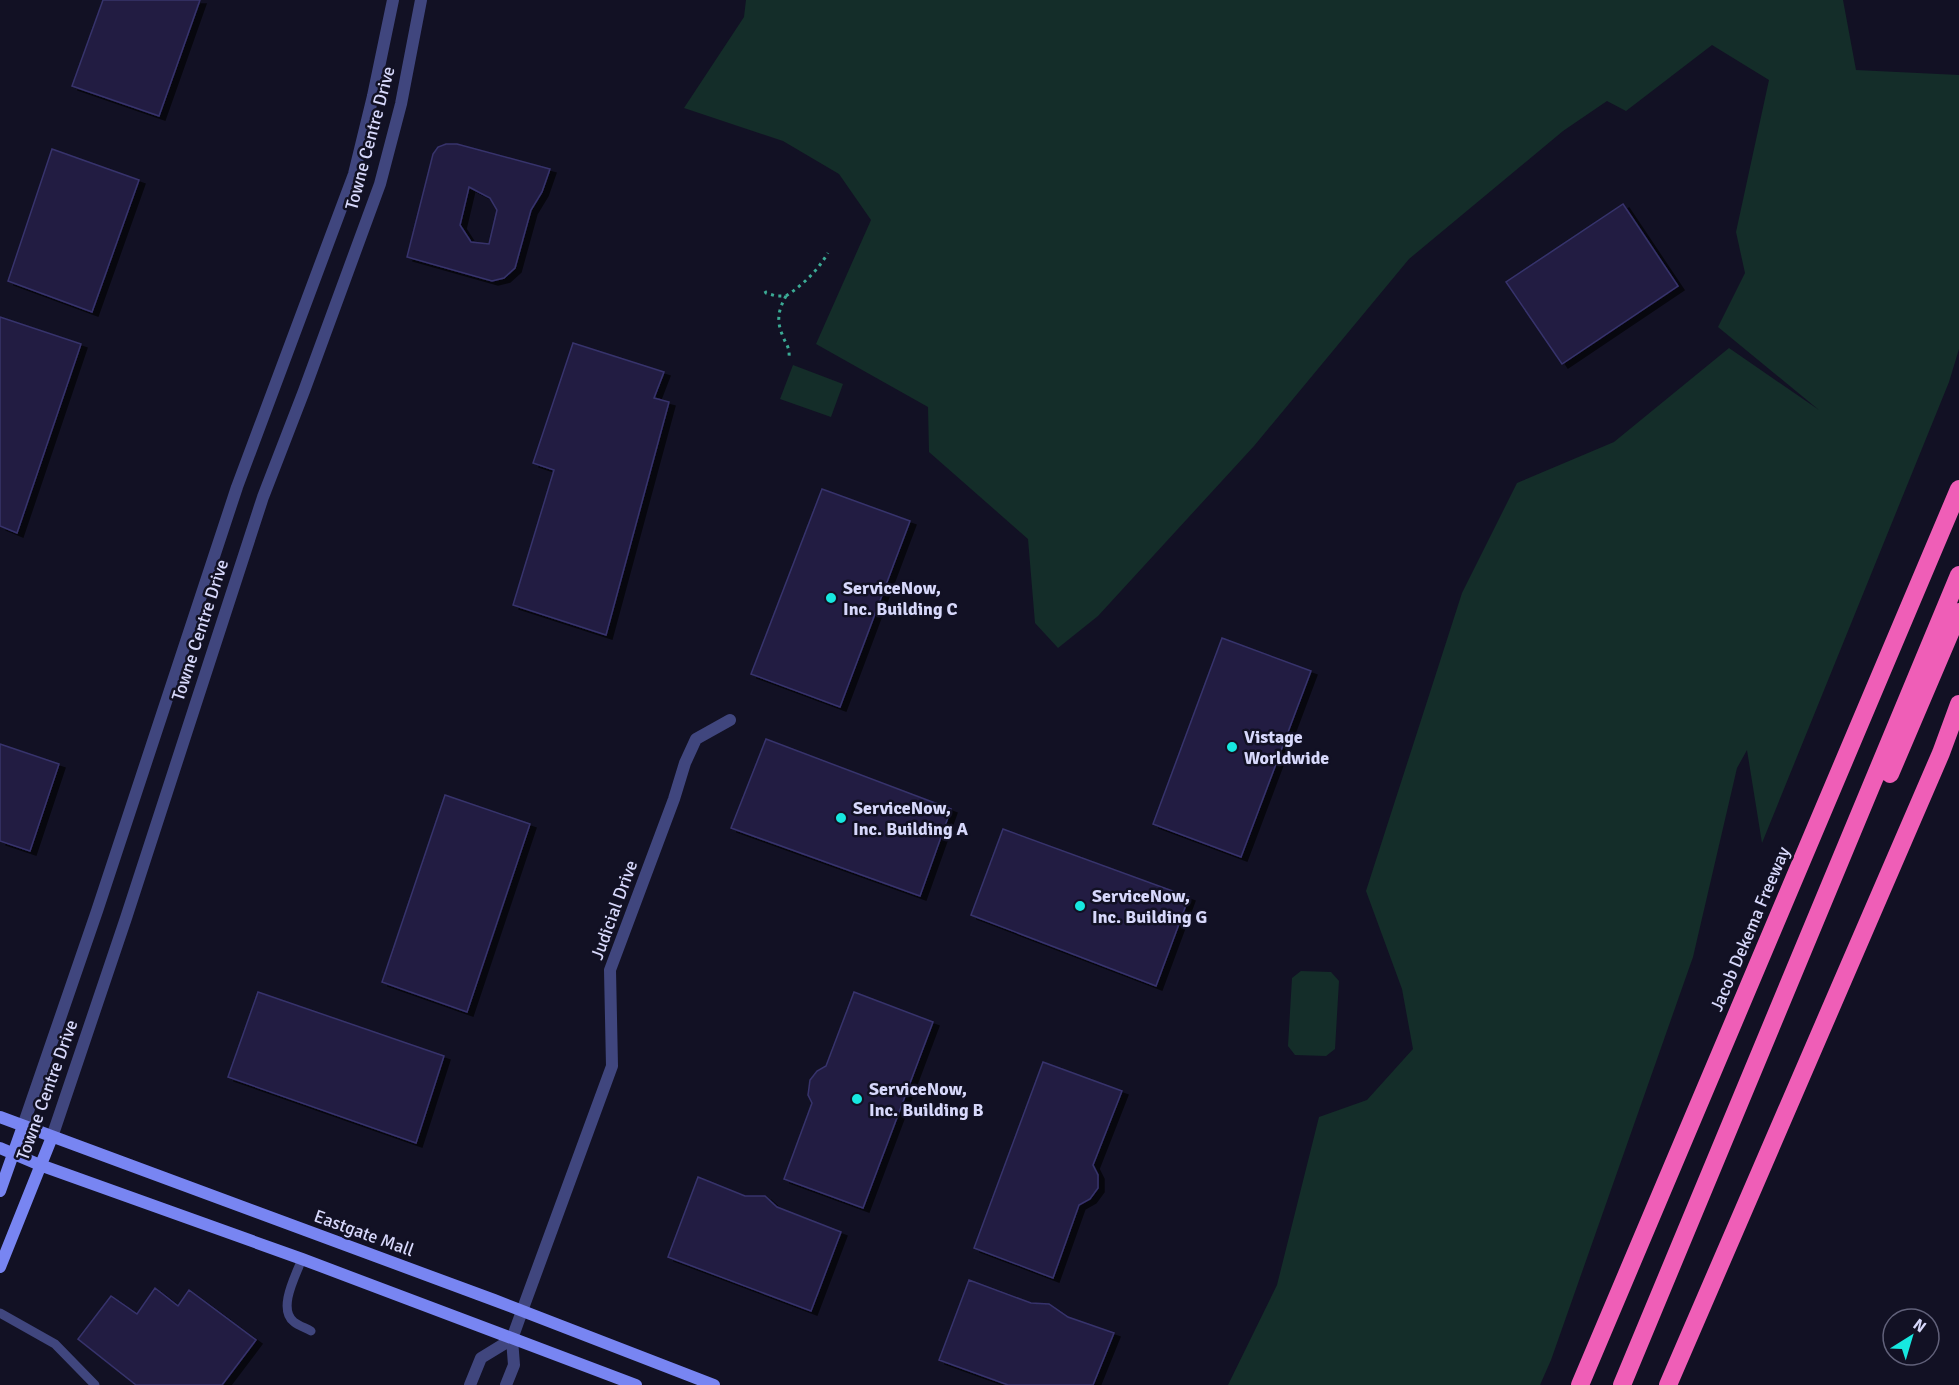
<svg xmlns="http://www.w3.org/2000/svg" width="1959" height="1385" font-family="Signika,sans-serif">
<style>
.green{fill:#142d29}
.building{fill:#211f43;stroke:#37336c;stroke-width:1.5;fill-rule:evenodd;filter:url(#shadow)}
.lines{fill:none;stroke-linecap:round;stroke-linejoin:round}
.path{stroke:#3bab95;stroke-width:3;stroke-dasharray:3 4.5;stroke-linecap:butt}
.service{stroke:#40467e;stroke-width:9}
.minor{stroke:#40467e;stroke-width:12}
.tertiary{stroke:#40467e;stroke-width:12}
.secondary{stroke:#7885f2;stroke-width:12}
.motorway{stroke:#ef5eb7;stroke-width:18}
.poi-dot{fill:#17e8e0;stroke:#121124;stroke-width:2}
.labels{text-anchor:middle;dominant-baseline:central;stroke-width:5;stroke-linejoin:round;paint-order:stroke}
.street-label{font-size:18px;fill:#d7d8fb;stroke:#121124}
.poi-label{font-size:18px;font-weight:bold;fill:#d7d8fb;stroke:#121124;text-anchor:start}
</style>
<defs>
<filter id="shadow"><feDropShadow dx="6" dy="4" stdDeviation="0" flood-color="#0009"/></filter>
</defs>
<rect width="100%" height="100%" fill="#121124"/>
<path class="green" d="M 746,0 L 1843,0 L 1856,70 L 1959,75 L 1959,349 L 1949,382 L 1762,843 L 1747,750 L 1737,768 L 1693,957 L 1551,1360 L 1540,1385 L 1228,1385 L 1277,1285 L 1319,1117 L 1367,1100 L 1413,1049 L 1402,989 L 1366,891 L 1462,593 L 1517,483 L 1614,442 L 1729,348 L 1819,410 L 1718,327 L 1745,273 L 1736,232 L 1769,80 L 1712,45 L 1626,111 L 1607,101 L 1563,131 L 1409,259 L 1254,446 L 1098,616 L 1058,648 L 1035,623 L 1028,539 L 929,452 L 928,407 L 816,344 L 871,220 L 839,174 L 783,141 L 684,108 L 744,17 Z
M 793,365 L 843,384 L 831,417 L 780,399 Z
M 1301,971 L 1331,972 L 1339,981 L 1335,1049 L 1326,1056 L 1295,1055 L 1288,1046 L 1292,978 Z"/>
<path class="building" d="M 103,0 L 200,0 L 159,116 L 72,86 Z
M 446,144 L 457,144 L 550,169 L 542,192 L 531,210 L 515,268 L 504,278 L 492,281 L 407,257 L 433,154 L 438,147 ZM 469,187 L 490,198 L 497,210 L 489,244 L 471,242 L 460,225 Z
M 52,149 L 139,180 L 92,312 L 8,281 Z
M 1623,204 L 1678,286 L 1562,364 L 1506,282 Z
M 0,317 L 81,344 L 17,533 L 0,526 Z
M 573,343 L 664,372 L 654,398 L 669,402 L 606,635 L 513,605 L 554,470 L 533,463 Z
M 822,489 L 910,521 L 840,707 L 751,674 Z
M 1222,638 L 1311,671 L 1241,857 L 1153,824 Z
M 766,739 L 951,809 L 920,896 L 731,828 Z
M 0,744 L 59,764 L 30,851 L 0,841 Z
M 445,795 L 530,824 L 467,1012 L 382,982 Z
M 1003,829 L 1189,897 L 1156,986 L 971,915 Z
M 258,992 L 444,1056 L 416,1143 L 228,1077 Z
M 854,992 L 933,1022 L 863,1208 L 784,1179 L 812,1103 L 808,1095 L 810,1080 L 817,1071 L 826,1066 Z
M 1043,1062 L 1122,1091 L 1093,1165 L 1098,1175 L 1098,1188 L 1090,1199 L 1079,1205 L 1053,1278 L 974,1248 Z
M 698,1177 L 745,1196 L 765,1196 L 777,1207 L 841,1232 L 811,1311 L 668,1257 Z
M 969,1280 L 1031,1303 L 1049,1304 L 1068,1317 L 1114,1333 L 1093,1385 L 1008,1385 L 939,1360 Z
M 155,1288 L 178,1306 L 189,1290 L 256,1340 L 222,1385 L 136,1385 L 78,1339 L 111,1296 L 137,1314 Z"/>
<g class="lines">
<path class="path" d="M 765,291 L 766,293 L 776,296 L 786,296 C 779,309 776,319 782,334 C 785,343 790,347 789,357
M 786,296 C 804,284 817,271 828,253"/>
<path class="service" d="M 302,1259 C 296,1275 277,1309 294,1322 C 299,1326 306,1328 311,1331
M 0,1313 L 55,1344 L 95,1385"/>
<path class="minor" d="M 522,1311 L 612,1066 L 610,970 L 674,799 L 685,763 L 696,739 L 730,720"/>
<path class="tertiary" d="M 23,1126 L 97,911 L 237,487 L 354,174 L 373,96 L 393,0
M 52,1137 L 126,918 L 263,497 L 304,391 L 380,184 L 401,104 L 421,0
M 470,1385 L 481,1358 L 512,1339
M 506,1385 L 514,1365 L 512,1339 L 522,1311"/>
<path class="secondary" d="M 0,1117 L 494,1300 L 714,1385
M 0,1148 L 40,1165 L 302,1259 L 636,1385
M 0,1191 L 23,1126
M 0,1267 L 52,1137"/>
<path class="motorway" d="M 1890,774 L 1959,612
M 1580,1385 L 1959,489
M 1622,1385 L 1959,575
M 1668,1385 L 1941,753 L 1959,704"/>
</g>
<g class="poi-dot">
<circle cx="831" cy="598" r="6"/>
<circle cx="1232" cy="747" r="6"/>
<circle cx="841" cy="818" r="6"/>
<circle cx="1080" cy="906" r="6"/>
<circle cx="857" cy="1099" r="6"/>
</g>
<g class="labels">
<g class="street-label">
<text transform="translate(370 138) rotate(-75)">Towne Centre Drive</text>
<text transform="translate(200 630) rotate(-72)">Towne Centre Drive</text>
<text transform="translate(614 910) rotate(-70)">Judicial Drive</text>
<text transform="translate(1750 929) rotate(-67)">Jacob Dekema Freeway</text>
<text transform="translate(47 1090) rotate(-70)">Towne Centre Drive</text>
<text transform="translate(364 1233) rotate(20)">Eastgate Mall</text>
</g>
<g class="poi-label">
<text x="843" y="588">ServiceNow,<tspan x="843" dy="21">Inc. Building C</tspan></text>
<text x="1244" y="737">Vistage<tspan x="1244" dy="21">Worldwide</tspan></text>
<text x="853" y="808">ServiceNow,<tspan x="853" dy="21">Inc. Building A</tspan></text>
<text x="1092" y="896">ServiceNow,<tspan x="1092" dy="21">Inc. Building G</tspan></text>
<text x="869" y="1089">ServiceNow,<tspan x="869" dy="21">Inc. Building B</tspan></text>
</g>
</g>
<g transform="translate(1911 1337) rotate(37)"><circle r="28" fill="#121124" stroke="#61617a" stroke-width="1.5"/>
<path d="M0-4.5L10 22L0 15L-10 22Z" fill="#17e8e0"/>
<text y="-9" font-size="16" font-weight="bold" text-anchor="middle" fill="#d7d8fb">N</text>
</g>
</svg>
